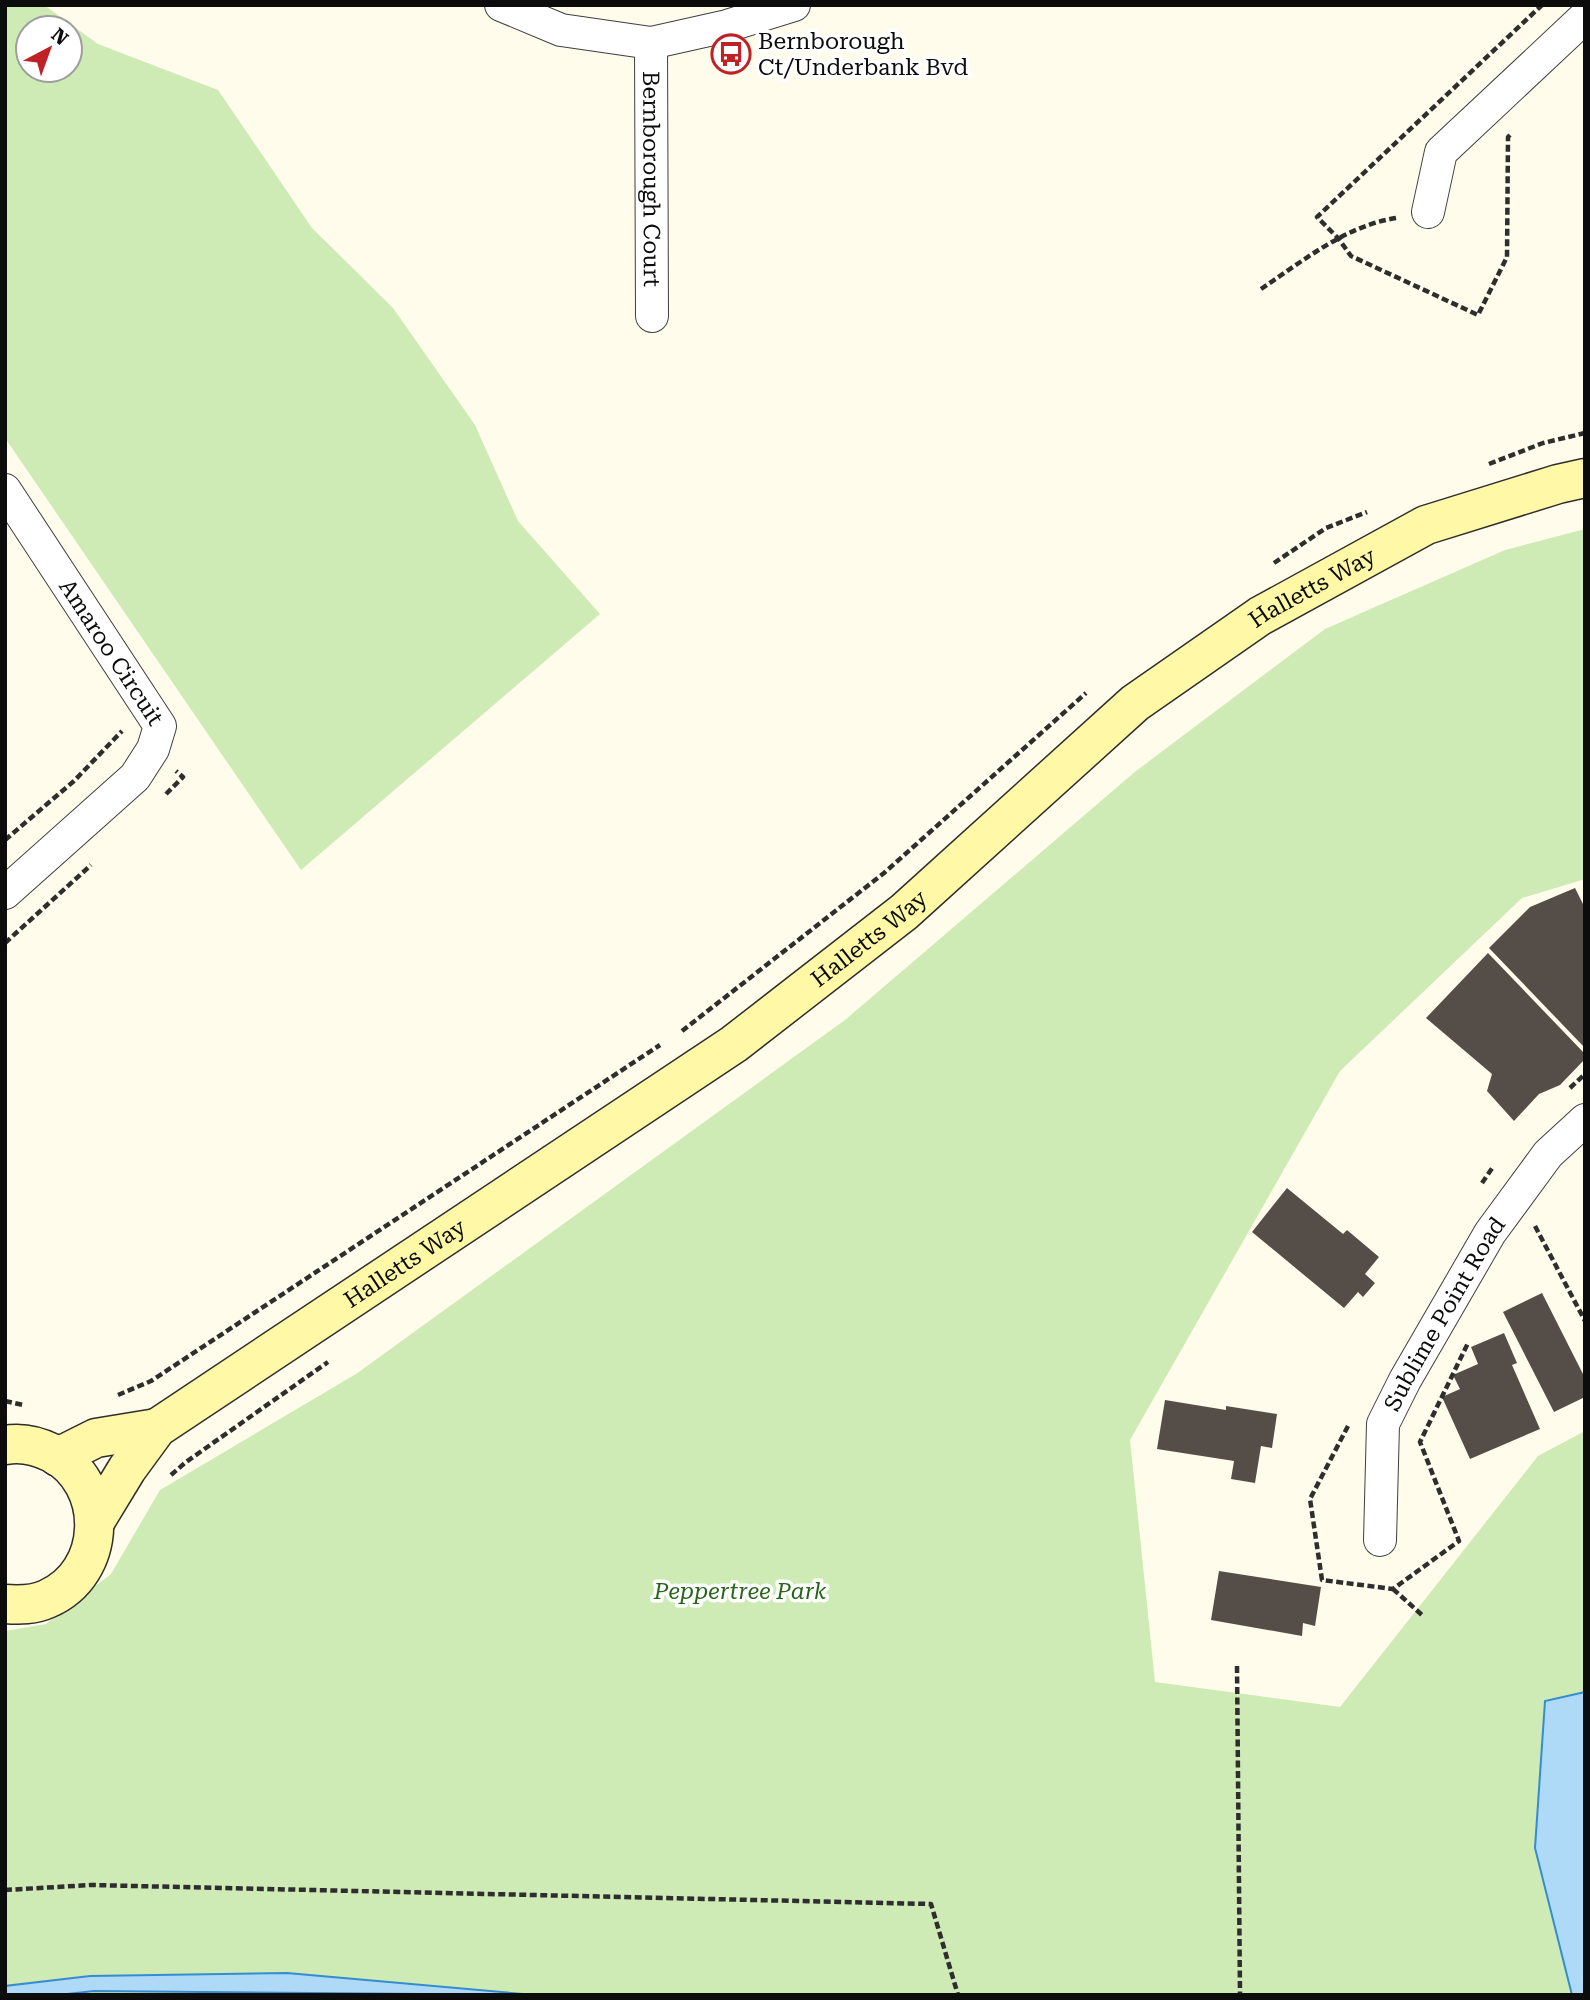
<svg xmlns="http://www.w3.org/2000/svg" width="1590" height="2000" font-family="'Roboto Serif',serif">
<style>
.green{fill:#ceeab5;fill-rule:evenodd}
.water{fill:#afdaf7;stroke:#348dd0;stroke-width:2}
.building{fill:#554e48}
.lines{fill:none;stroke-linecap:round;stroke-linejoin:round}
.street-casing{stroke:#3f3f3f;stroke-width:34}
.secondary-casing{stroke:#2e2e2e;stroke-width:41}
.path{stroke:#2e2e2e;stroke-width:4.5;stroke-dasharray:7 3.5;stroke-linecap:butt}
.street{stroke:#fff;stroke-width:32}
.secondary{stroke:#fff8a6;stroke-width:38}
.labels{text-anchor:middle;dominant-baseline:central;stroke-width:7;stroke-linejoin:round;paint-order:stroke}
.poi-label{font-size:23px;fill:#0c0c0c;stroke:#fff;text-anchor:start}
.street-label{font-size:23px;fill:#0c0c0c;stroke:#fff}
.park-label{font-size:23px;font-style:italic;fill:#28651b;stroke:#fff}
</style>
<rect width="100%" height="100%" fill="#fffceb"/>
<path class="green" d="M 5,5 L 44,5 L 98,44 L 218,90 L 312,228 L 393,308 L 475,425 L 518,521 L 600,614 L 301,870 L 5,438 ZM 28,28 L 70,28 L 70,70 L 28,70 Z
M 1585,529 L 1585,879 L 1522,898 L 1340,1071 L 1130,1440 L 1155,1682 L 1340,1707 L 1538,1456 L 1585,1431 L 1585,1995 L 534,1995 L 287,1973 L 90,1976 L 5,1986 L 5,1631 L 46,1624 L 111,1574 L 160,1490 L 356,1374 L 845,1020 L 1136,771 L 1325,629 L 1505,550 Z
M 94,1991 L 296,1991 L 340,1995 L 58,1995 Z"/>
<path class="water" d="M 1585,1692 L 1585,1995 L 1572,1995 L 1535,1848 L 1545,1701 Z
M 287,1973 L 534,1995 L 94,1991 L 58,1995 L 5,1995 L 5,1986 L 90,1976 Z"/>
<path class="building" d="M 1575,888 L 1585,908 L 1585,1048 L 1489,948 L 1530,907 Z
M 1488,953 L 1585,1054 L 1585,1059 L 1560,1085 L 1539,1094 L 1514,1121 L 1487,1091 L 1492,1074 L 1426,1018 Z
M 1287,1188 L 1343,1234 L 1347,1230 L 1379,1257 L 1365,1274 L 1375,1283 L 1363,1297 L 1358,1292 L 1344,1308 L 1252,1232 Z
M 1542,1293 L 1585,1378 L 1585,1397 L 1554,1412 L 1503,1312 Z
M 1504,1333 L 1517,1363 L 1512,1365 L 1540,1429 L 1470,1459 L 1442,1397 L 1460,1389 L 1453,1375 L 1478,1364 L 1471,1347 Z
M 1165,1400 L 1226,1410 L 1226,1406 L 1277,1414 L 1272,1448 L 1261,1446 L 1255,1483 L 1231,1479 L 1234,1461 L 1157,1449 Z
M 1219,1571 L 1321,1587 L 1315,1626 L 1303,1623 L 1302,1636 L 1211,1620 Z"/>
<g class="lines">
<g class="street-casing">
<g id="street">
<path d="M 501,5 L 561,30 L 651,43 L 727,26 L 794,5"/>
<path id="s1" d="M 651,43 L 652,316"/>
<path d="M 1428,212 L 1441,152 L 1585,17"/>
<path id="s2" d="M 5,490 L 160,726 L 153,749 L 135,777 L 5,893"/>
<path id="s3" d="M 1380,1540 L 1383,1424 L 1405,1380 L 1490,1233 L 1548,1154 L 1585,1120"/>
</g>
</g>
<g class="secondary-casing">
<g id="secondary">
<path d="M 5,1445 C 21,1442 38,1446 52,1453 C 110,1483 108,1573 47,1599 C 34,1605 20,1605 5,1604"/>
<path d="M 58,1457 L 96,1438 L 157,1428"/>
<path id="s4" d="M 96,1520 L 127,1469 L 157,1428 L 734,1044 L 904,912 L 1135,703 L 1260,616 L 1426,525 L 1558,484 L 1585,478"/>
</g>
</g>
<path class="path" d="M 1510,135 L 1508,137 L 1507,257 L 1478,315 L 1351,256 L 1338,238 L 1317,217 L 1542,5
M 1261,289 C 1303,261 1345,226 1396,218
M 1489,464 L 1543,443 L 1585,433
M 1274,563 L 1326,528 L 1367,512
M 166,794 L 183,777 L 176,771
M 5,840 L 74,781 L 122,731
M 5,943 L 91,865
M 682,1031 L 884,873 L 1086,693
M 1570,1088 L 1585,1074
M 1482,1183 L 1493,1167
M 1535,1226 L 1585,1321
M 118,1395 L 151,1381 L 660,1045
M 5,1401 L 23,1405
M 1348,1426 L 1310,1499 L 1322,1580 L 1393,1589 L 1459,1541 L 1420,1442 L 1468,1343
M 171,1475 L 186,1462 L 328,1362
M 1393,1589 L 1422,1615
M 1237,1666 L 1240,1995
M 5,1890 L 91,1885 L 931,1904 L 958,1995"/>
<use href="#street" class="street"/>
<use href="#secondary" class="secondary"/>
</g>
<defs>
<g id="bus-ring" transform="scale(2.0125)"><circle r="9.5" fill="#fff" stroke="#bf2124" stroke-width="1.5"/><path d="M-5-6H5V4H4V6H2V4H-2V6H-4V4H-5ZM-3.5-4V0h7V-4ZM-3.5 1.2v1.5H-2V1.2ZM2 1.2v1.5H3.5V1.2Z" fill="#bf2124"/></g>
</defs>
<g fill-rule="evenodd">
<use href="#bus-ring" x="731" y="54"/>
</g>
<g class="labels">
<g class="poi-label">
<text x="758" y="41">Bernborough<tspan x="758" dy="26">Ct/Underbank Bvd</tspan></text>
</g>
<g class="street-label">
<text stroke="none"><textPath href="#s1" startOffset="136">Bernborough Court</textPath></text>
<text stroke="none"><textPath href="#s4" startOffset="1542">Halletts Way</textPath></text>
<text stroke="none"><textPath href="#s2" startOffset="194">Amaroo Circuit</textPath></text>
<text stroke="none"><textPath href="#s4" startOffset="975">Halletts Way</textPath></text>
<text stroke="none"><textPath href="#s4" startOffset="408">Halletts Way</textPath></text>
<text stroke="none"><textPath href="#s3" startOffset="242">Sublime Point Road</textPath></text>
</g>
<g class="park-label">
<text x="740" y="1591">Peppertree Park</text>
</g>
</g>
<rect width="1590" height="2000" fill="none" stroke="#0c0c0c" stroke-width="14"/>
<g transform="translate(49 49) rotate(41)"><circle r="33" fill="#ffffff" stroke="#9e9e9e" stroke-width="2"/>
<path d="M0-5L12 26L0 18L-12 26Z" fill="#bf2124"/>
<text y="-10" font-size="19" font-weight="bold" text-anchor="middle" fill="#0c0c0c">N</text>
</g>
</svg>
